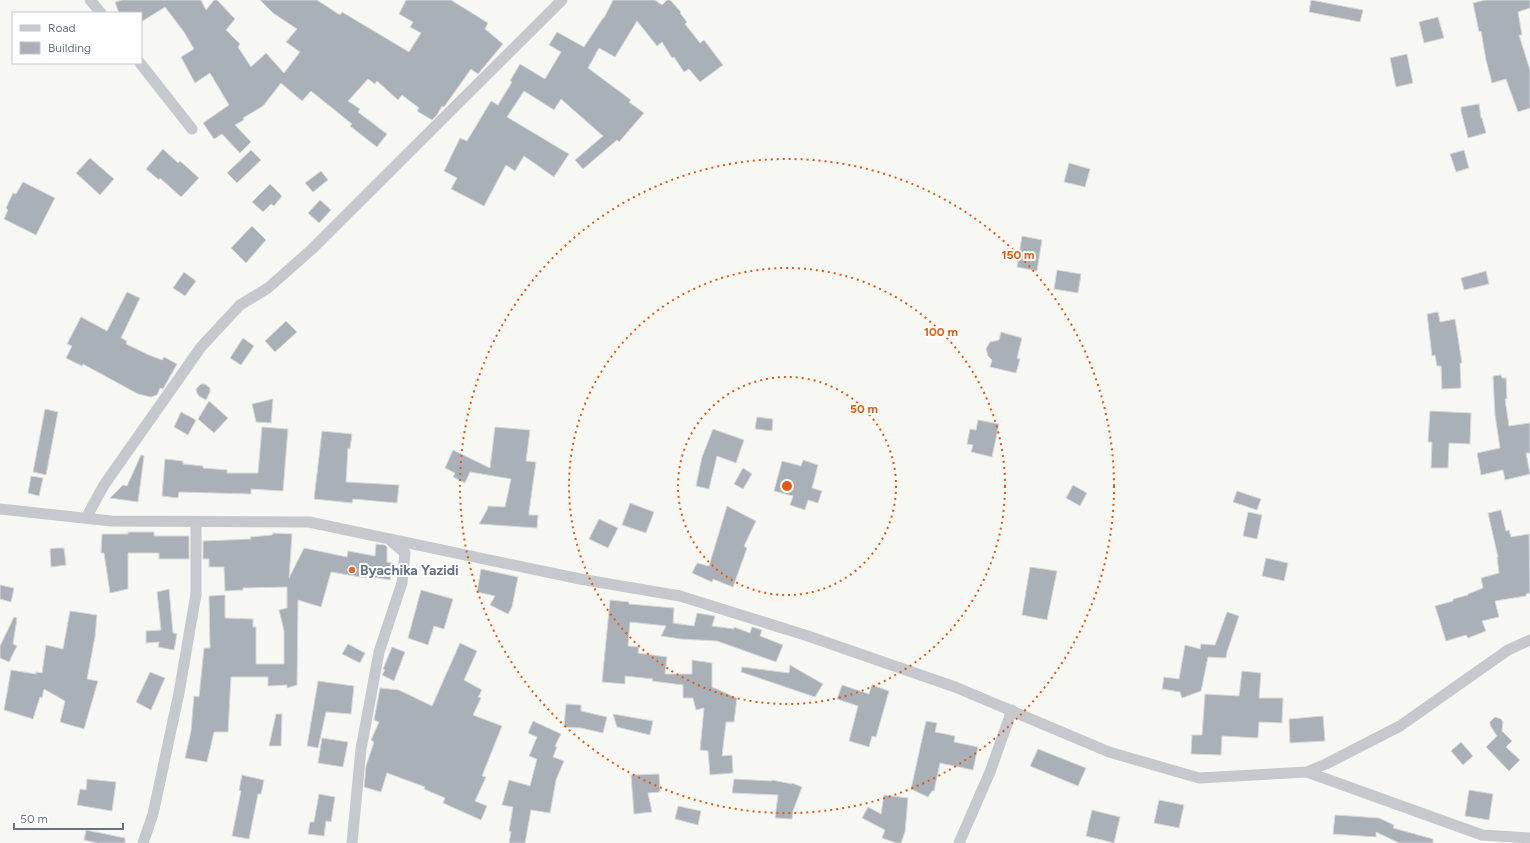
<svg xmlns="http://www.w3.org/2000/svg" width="1530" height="843" font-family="Figtree,sans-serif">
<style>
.building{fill:#a9b0b7;stroke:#d9d9d7}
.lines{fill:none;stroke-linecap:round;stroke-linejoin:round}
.street{stroke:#c5c8cc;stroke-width:11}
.ring{fill:none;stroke:#e8590c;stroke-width:2;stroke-dasharray:2 4}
.poi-dot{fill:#e26b29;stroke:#fff;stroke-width:1.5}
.labels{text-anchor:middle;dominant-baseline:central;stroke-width:4;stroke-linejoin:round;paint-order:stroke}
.poi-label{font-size:14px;font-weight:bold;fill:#667485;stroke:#fff;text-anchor:start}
.centre{fill:#e8590c;stroke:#fff;stroke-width:2}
.ring-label{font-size:12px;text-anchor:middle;font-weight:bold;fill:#e8590c;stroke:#fff;stroke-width:4;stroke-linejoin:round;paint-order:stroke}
</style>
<rect width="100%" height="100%" fill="#f7f7f4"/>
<path class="building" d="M 122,0 L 201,0 L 206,10 L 214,0 L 217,0 L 235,19 L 226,30 L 240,44 L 238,47 L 251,67 L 266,53 L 284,73 L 300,52 L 286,42 L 297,29 L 273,13 L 260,0 L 317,0 L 340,15 L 342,12 L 409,52 L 421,33 L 410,27 L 413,22 L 399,14 L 406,0 L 451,0 L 488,23 L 485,29 L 503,44 L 478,74 L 471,69 L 444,107 L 442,106 L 437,115 L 432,120 L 417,111 L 419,108 L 402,95 L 398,100 L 377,81 L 375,84 L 368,79 L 348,101 L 360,109 L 358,112 L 387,134 L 377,147 L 350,126 L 352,124 L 311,91 L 302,101 L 281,83 L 263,106 L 243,118 L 244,120 L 235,125 L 251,142 L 240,153 L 222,134 L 214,139 L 203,123 L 229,105 L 210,73 L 195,83 L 181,57 L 194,49 L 184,32 L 165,7 L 141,22 L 141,13 L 119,13 L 115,2 Z
M 613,0 L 655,0 L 662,5 L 667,0 L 670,0 L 681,12 L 680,13 L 687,22 L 685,24 L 700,43 L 704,40 L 723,65 L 700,82 L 689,69 L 684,72 L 674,57 L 672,58 L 662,42 L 657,46 L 637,21 L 615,57 L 599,48 L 588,68 L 631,100 L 629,102 L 644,113 L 619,142 L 617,140 L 583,169 L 575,160 L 603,136 L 561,99 L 554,110 L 524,91 L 507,117 L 569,154 L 554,177 L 524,156 L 515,171 L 506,165 L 484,206 L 451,189 L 457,178 L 444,171 L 460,138 L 467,141 L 491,101 L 498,105 L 512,82 L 510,81 L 520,64 L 545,79 L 561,52 L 549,45 L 557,32 L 584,47 L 603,18 L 604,18 Z
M 1311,0 L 1363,10 L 1360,22 L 1309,12 Z
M 1485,0 L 1530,0 L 1530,8 L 1518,12 L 1522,35 L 1519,35 L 1530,70 L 1530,108 L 1518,112 L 1506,79 L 1492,83 L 1486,60 L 1481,31 L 1479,32 L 1473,3 Z
M 1438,17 L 1444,38 L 1424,43 L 1419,22 Z
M 1407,54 L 1413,83 L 1396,87 L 1390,58 Z
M 1479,104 L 1481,118 L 1482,118 L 1486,133 L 1468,138 L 1461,111 L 1461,107 Z
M 163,149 L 178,163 L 180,161 L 199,178 L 181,197 L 160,178 L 159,180 L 146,169 Z
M 251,150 L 261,160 L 237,183 L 227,173 Z
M 1464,150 L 1469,168 L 1456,172 L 1450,154 Z
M 90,158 L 114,179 L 100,195 L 76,173 Z
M 1069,163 L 1090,169 L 1085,187 L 1064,182 Z
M 321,171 L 328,180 L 313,192 L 305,183 Z
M 23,182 L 55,198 L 36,235 L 4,219 L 8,210 L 6,208 L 13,193 L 16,194 Z
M 270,184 L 282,196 L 274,206 L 271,204 L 263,212 L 252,202 Z
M 320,200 L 331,210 L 319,223 L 308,213 Z
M 252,226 L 266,240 L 246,263 L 231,248 Z
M 1022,236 L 1042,240 L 1037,271 L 1017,267 Z
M 1057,270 L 1081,274 L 1078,293 L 1054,289 Z
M 1486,271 L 1489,284 L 1464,290 L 1461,278 Z
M 184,272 L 196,281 L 185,296 L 173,288 Z
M 127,292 L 140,298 L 121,338 L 127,341 L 126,344 L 149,355 L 162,360 L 164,357 L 177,364 L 163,389 L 160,388 L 157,395 L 151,397 L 138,394 L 83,364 L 82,366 L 66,358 L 72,346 L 67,344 L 81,317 L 107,331 Z
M 1438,312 L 1440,322 L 1455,319 L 1462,363 L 1460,363 L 1461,388 L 1442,389 L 1441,366 L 1437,366 L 1435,355 L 1432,356 L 1427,314 Z
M 286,321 L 297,332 L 275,352 L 265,341 Z
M 1001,332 L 1022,338 L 1017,358 L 1020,359 L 1016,373 L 990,367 L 992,360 L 988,356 L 986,349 L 990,342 L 999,340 Z
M 243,338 L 254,346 L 241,365 L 230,358 Z
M 1501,375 L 1502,378 L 1506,378 L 1507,399 L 1505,399 L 1509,426 L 1530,423 L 1530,453 L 1526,453 L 1530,474 L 1505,480 L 1503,470 L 1481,475 L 1477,453 L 1500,448 L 1495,415 L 1493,376 Z
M 201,384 L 205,384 L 210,388 L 210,392 L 206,400 L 199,396 L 197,393 L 196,389 Z
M 273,399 L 271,423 L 256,422 L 252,404 Z
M 209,401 L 228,418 L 214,433 L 198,419 Z
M 45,409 L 58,412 L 46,475 L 33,472 Z
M 1430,411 L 1471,413 L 1470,444 L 1449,443 L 1448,468 L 1431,468 L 1432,442 L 1428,442 Z
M 181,412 L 196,420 L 188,435 L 174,427 Z
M 757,417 L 773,419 L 772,431 L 755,429 Z
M 978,420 L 999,424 L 992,457 L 971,452 L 973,445 L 967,444 L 970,429 L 976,430 Z
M 262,427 L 288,429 L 283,491 L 251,489 L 251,494 L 179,492 L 178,498 L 162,496 L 165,459 L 183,461 L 183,464 L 203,466 L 203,468 L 227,470 L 227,473 L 258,473 Z
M 495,427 L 530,430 L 526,461 L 536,462 L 529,512 L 529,515 L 538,515 L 537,528 L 479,524 L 487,510 L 488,506 L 505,507 L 511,479 L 470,472 L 465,483 L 453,477 L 455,473 L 445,468 L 453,450 L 490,468 Z
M 713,429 L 744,440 L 736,463 L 717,456 L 709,489 L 696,486 L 702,457 Z
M 322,431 L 352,434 L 350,449 L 348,448 L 346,482 L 399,485 L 397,503 L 353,499 L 352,503 L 314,499 Z
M 141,455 L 144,456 L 138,502 L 110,498 L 123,485 L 127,486 Z
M 803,460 L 818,465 L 812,488 L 822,491 L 818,503 L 808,500 L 805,510 L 790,505 L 793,496 L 774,491 L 782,461 L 801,466 Z
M 743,468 L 752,474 L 743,489 L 734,484 Z
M 31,476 L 43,478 L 39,496 L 28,493 Z
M 1073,485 L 1087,493 L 1080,506 L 1066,498 Z
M 1237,491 L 1261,499 L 1257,510 L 1233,502 Z
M 630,503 L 654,512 L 646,533 L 622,525 Z
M 727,506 L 756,521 L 744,546 L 747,548 L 733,587 L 713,579 L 712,582 L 692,573 L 697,563 L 709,566 Z
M 1501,510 L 1506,531 L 1509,530 L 1511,537 L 1529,534 L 1530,593 L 1526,594 L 1526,596 L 1495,601 L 1499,617 L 1482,621 L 1486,631 L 1468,638 L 1466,635 L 1446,641 L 1435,606 L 1453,601 L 1453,599 L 1468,595 L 1468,594 L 1483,588 L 1481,578 L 1499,573 L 1497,557 L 1498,557 L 1488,513 Z
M 1248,512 L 1262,515 L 1257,539 L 1243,536 Z
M 599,519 L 618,528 L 608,548 L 589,539 Z
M 128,532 L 154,532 L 154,536 L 189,536 L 189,559 L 159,559 L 159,553 L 128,553 L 128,589 L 110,593 L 104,553 L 101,553 L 102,534 L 128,534 Z
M 273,533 L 292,534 L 289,578 L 304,548 L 347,557 L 348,551 L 375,556 L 376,544 L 385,545 L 387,547 L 387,562 L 393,563 L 390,580 L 366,576 L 366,578 L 331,572 L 321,607 L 298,600 L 297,685 L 287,688 L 287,685 L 268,686 L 268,677 L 231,677 L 228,732 L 214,732 L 207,762 L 185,758 L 191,731 L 194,696 L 199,697 L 204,648 L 210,648 L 209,596 L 225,595 L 225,618 L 253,619 L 253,627 L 256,627 L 256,664 L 284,664 L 284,631 L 279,610 L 287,608 L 287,587 L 243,588 L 243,590 L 225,591 L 224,567 L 209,567 L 209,559 L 203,559 L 203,541 L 251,539 L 250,537 L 272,535 Z
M 57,548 L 64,548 L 66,565 L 51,567 L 50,549 Z
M 1266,558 L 1288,563 L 1284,581 L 1262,576 Z
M 1030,567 L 1057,571 L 1047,620 L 1022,615 Z
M 481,569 L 518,577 L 512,607 L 508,614 L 490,605 L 495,596 L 477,592 Z
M 0,585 L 14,588 L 11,602 L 0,599 Z
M 169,589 L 173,633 L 177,634 L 174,650 L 158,647 L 159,642 L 146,643 L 146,631 L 161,630 L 157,592 Z
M 421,590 L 453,599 L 444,629 L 434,626 L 428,645 L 408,638 Z
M 610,600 L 629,602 L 629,604 L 674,608 L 673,623 L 694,626 L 697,613 L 715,616 L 712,626 L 734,629 L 734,627 L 750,633 L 752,627 L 762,630 L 760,636 L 783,645 L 776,662 L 717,641 L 681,639 L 661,636 L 666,626 L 630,622 L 628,646 L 639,647 L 638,653 L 667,657 L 665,674 L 692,674 L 692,660 L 712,663 L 712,687 L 737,698 L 734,722 L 726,722 L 722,756 L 732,755 L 733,773 L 710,775 L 708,751 L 700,750 L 704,708 L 696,710 L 693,698 L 683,698 L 683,685 L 652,681 L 653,679 L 625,676 L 625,684 L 602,682 Z
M 70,611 L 97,615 L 95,637 L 87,679 L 98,681 L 84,729 L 60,722 L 65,701 L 44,689 L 42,698 L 40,697 L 33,719 L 4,710 L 11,670 L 36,674 L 36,672 L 42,673 L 46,645 L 63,649 Z
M 1227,612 L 1239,616 L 1227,652 L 1226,658 L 1208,657 L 1201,691 L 1182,698 L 1180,692 L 1162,689 L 1164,677 L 1179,679 L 1185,645 L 1200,649 L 1201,644 L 1215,645 Z
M 14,617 L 17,618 L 13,644 L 17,646 L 9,662 L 0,658 L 0,646 Z
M 460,643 L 477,651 L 464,680 L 482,690 L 478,697 L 481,698 L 473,715 L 502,726 L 482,776 L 486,777 L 475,801 L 487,806 L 481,820 L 443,803 L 445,798 L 424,789 L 425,787 L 387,773 L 381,792 L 364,787 L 366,766 L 374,742 L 371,740 L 379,722 L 374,720 L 380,688 L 399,690 L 432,706 Z
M 348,644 L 365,653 L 360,663 L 342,654 Z
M 392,647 L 405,652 L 394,681 L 382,675 L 385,670 L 383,669 Z
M 790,665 L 823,684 L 815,697 L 741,672 L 742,667 L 789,673 Z
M 1242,671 L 1261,673 L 1259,698 L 1283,698 L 1282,723 L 1259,722 L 1258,738 L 1222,736 L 1221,755 L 1191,754 L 1192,735 L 1202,735 L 1205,694 L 1239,696 Z
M 150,672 L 165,678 L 151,710 L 136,702 Z
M 318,681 L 354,686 L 351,714 L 326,712 L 318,748 L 307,746 Z
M 842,685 L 869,694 L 872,685 L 889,691 L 876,737 L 872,736 L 869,747 L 849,741 L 858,706 L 837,699 Z
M 566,704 L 581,705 L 581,711 L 607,717 L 603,733 L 581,728 L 564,727 Z
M 276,714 L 282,714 L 281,746 L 269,746 Z
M 613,714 L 653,721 L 650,735 L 617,727 Z
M 1323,716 L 1325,741 L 1290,743 L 1289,719 Z
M 1495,717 L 1501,719 L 1503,722 L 1502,731 L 1512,741 L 1506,747 L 1520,760 L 1509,771 L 1486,747 L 1497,736 L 1490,725 L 1490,722 Z
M 533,721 L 561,734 L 555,746 L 557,747 L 553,757 L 564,761 L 556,780 L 550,813 L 531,810 L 525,843 L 509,843 L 511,832 L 509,831 L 513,807 L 502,805 L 509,780 L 530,786 L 537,759 L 529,756 L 537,737 L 528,733 Z
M 926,721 L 937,723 L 935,732 L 955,736 L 954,742 L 978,747 L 973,770 L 940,763 L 934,791 L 932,791 L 928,797 L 911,789 Z
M 322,738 L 348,742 L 343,767 L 318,763 Z
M 1461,742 L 1473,756 L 1463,765 L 1451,751 Z
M 1038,749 L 1086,768 L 1078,786 L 1030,766 Z
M 659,774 L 660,792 L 648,793 L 652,812 L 634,814 L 631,775 Z
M 242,775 L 264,780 L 261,794 L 258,794 L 249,839 L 232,836 L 241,791 L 239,790 Z
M 87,779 L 116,782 L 112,811 L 77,805 L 80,789 L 86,790 Z
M 734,779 L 772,781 L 772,780 L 792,784 L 792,783 L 802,787 L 793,811 L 792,819 L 775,818 L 778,795 L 732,793 Z
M 1469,790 L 1493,794 L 1489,820 L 1465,816 Z
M 319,794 L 335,797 L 331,822 L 326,821 L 324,836 L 308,834 L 310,822 L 314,822 Z
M 884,795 L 908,798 L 905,832 L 901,843 L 896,843 L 882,838 L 885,830 L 862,818 L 868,807 L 881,814 Z
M 1159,800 L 1184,805 L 1179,828 L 1154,823 Z
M 678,806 L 701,811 L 698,825 L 675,819 Z
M 1092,810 L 1120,817 L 1114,843 L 1086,836 Z
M 1335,815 L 1379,818 L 1394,825 L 1393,828 L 1433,839 L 1433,843 L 1399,843 L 1376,832 L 1376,837 L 1333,834 Z
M 86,830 L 125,838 L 125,843 L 97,843 L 84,840 Z"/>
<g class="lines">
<path class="street" d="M 90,0 L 101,13
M 140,63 L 192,129
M 0,509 L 111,521 L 309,522 L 580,579 L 680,596 L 808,636 L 955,687 L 1109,752 L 1199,778 L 1307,772 L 1326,764 L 1400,726 L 1508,650 L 1530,640
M 86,518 L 104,485 L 201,347 L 240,305 L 268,288 L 311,250 L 562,0
M 1307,772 L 1482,835 L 1530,838
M 143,843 L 153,814 L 179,693 L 196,594 L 196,522
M 352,843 L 361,749 L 379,652 L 402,583 L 405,553 L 390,540
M 959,843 L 990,772 L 1012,710"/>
</g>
<g class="ring">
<circle cx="787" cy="486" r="109"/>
<circle cx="787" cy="486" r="218"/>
<circle cx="787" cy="486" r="327"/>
</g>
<circle class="poi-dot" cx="352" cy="570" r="4"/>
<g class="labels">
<g class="poi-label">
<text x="360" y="570">Byachika Yazidi</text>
</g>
</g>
<circle cx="787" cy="486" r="6" class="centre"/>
<g class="ring-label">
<text x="1018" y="259">150 m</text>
<text x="941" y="336">100 m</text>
<text x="864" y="413">50 m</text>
</g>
<rect x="12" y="12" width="130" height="52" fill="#ffffff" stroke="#c2c7ce"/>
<rect x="20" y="25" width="20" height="6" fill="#c5c8cc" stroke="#c2c7ce"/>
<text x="48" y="32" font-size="12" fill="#667485">Road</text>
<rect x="20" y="42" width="20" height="12" fill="#a9b0b7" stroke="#c2c7ce"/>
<text x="48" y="52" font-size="12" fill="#667485">Building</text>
<path d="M14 823v6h109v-6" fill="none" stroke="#667485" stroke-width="2"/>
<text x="20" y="823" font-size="12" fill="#667485" stroke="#ffffff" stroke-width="3" paint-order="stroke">50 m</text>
</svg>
